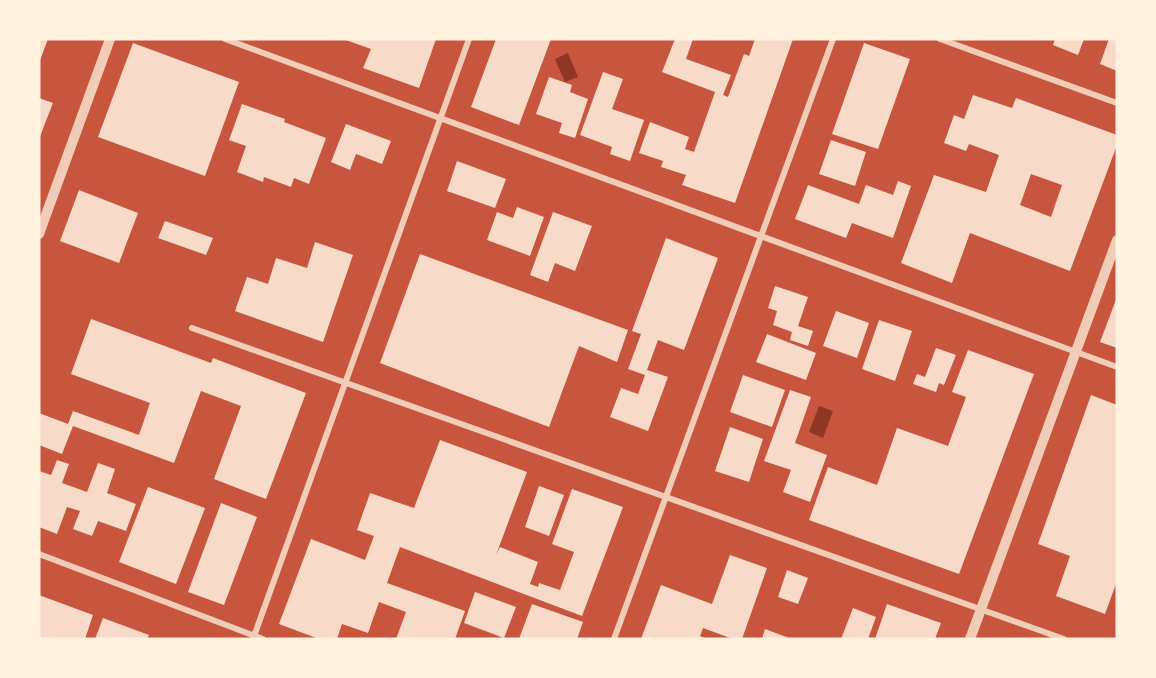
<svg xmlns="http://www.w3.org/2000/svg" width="1156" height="678" font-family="Figtree,sans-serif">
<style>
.water{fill:#8f3625}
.building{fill:#f7dbc8;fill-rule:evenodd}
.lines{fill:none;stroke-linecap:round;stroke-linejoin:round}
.minor{stroke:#f1ccb7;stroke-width:6}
.tertiary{stroke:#f1ccb7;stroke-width:10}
</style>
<rect width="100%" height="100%" fill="#c8553d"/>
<path class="water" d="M 568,53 L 578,77 L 565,82 L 555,59 Z
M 819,406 L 833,411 L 823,438 L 809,432 Z"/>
<path class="building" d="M 39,39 L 48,39 L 39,63 Z
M 343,39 L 436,39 L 419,88 L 363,68 L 371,49 Z
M 496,39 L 551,39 L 519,125 L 471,107 Z
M 675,39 L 693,39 L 686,59 L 731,75 L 723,95 L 728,97 L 744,54 L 749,56 L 755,39 L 793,39 L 735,203 L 682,185 L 686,175 L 661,167 L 663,161 L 639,153 L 650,122 L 689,137 L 685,149 L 694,152 L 715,92 L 662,72 Z
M 1055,39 L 1084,39 L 1078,55 L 1053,45 Z
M 1109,39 L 1117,39 L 1117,71 L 1100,64 Z
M 133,43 L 239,82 L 205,176 L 98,137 Z
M 864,43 L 910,59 L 878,149 L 832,134 Z
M 603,72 L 623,79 L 612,109 L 644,120 L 630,161 L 610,154 L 612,147 L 580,135 Z
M 549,77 L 572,85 L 570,92 L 588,99 L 575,138 L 559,133 L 562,123 L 536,114 Z
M 973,95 L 1012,108 L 1016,98 L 1117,135 L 1117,145 L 1070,271 L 970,233 L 952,283 L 901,263 L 934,175 L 986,192 L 999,155 L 969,144 L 966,151 L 944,143 L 954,115 L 964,119 ZM 1031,174 L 1062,185 L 1051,217 L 1020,205 Z
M 39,98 L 53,103 L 39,139 Z
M 242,104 L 285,119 L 284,122 L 326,138 L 309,184 L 294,178 L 291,187 L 264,177 L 263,182 L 237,172 L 246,146 L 229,140 Z
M 346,124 L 391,141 L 382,164 L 356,154 L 350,170 L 331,162 Z
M 831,140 L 866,152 L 855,186 L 819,174 Z
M 457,161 L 506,179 L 495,208 L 447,191 Z
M 898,181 L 911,186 L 893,238 L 852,223 L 846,238 L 795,219 L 808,185 L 859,204 L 866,185 L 893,195 Z
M 79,190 L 138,213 L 119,263 L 60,241 Z
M 517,207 L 544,217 L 530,256 L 487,240 L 497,212 L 513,218 Z
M 553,212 L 592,226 L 575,271 L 555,263 L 548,282 L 530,275 Z
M 165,221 L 213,238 L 206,255 L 158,238 Z
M 666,238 L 718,258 L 684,350 L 658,340 L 647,370 L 668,377 L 648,431 L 610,417 L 621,388 L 638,394 L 645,375 L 628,369 L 641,334 L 632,331 Z
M 315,242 L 353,255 L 323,342 L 235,311 L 247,277 L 268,284 L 276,258 L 307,268 Z
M 420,254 L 628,330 L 617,362 L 579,346 L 549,427 L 380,363 Z
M 775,286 L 808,297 L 798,326 L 813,331 L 808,346 L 790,340 L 792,332 L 773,325 L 777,311 L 768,308 Z
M 1117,297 L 1117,348 L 1100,342 Z
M 836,311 L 869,323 L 857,358 L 823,346 Z
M 91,319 L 211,363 L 213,358 L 306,393 L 266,499 L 214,479 L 241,406 L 201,391 L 174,463 L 73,426 L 62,454 L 39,445 L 39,413 L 68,424 L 73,411 L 139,435 L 150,403 L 71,374 Z
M 879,320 L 912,331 L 895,381 L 862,369 Z
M 767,334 L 816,353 L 806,380 L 756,362 Z
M 936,348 L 956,355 L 944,385 L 939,383 L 936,392 L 913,384 L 917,374 L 925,377 Z
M 968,350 L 1034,374 L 959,574 L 809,520 L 828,467 L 877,485 L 897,428 L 948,446 L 966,397 L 952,392 Z
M 743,375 L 785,390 L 772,427 L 730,412 Z
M 790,390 L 811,397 L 795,443 L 827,455 L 810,502 L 783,492 L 791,470 L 764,461 Z
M 1091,395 L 1117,405 L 1117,581 L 1105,614 L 1056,596 L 1070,556 L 1038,544 Z
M 730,427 L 763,439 L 749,482 L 715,471 Z
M 440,440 L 527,472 L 496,555 L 500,547 L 538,562 L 530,584 L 538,587 L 539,583 L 560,590 L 574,552 L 552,544 L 572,489 L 623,507 L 582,616 L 400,547 L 387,583 L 465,611 L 455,639 L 396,639 L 406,612 L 379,602 L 368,633 L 342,624 L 337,639 L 319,639 L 279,624 L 311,539 L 365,560 L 374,536 L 357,530 L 370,493 L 414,508 Z
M 57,460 L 69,464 L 62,483 L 87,492 L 98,463 L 115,469 L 107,493 L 136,504 L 126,531 L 98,521 L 92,536 L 73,529 L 80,511 L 67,507 L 57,534 L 39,527 L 39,471 L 51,475 Z
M 539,486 L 564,495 L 549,536 L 525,527 Z
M 148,487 L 205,508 L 176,584 L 119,562 Z
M 221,503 L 257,517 L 224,605 L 188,592 Z
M 730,555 L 767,568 L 742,639 L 733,639 L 703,628 L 700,636 L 707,639 L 641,639 L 661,585 L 712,604 Z
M 787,570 L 808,578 L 798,604 L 778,597 Z
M 475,592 L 516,607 L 504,638 L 464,623 Z
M 39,595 L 93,615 L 85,639 L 39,639 Z
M 532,604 L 583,622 L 577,639 L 519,639 Z
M 887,604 L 941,623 L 935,639 L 875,639 Z
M 853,608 L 876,617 L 868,639 L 841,639 Z
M 103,618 L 149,635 L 147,639 L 95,639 Z
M 765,629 L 792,639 L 762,639 Z"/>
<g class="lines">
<path class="minor" d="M 225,39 L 1117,367
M 940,39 L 1117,103
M 192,328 L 1064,639
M 39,554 L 263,639
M 253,639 L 469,39
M 614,639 L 833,39"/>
<path class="tertiary" d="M 39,234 L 110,39
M 970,639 L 1117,240"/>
</g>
<rect width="1156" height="678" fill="none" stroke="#fff3e0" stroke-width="81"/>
</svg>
